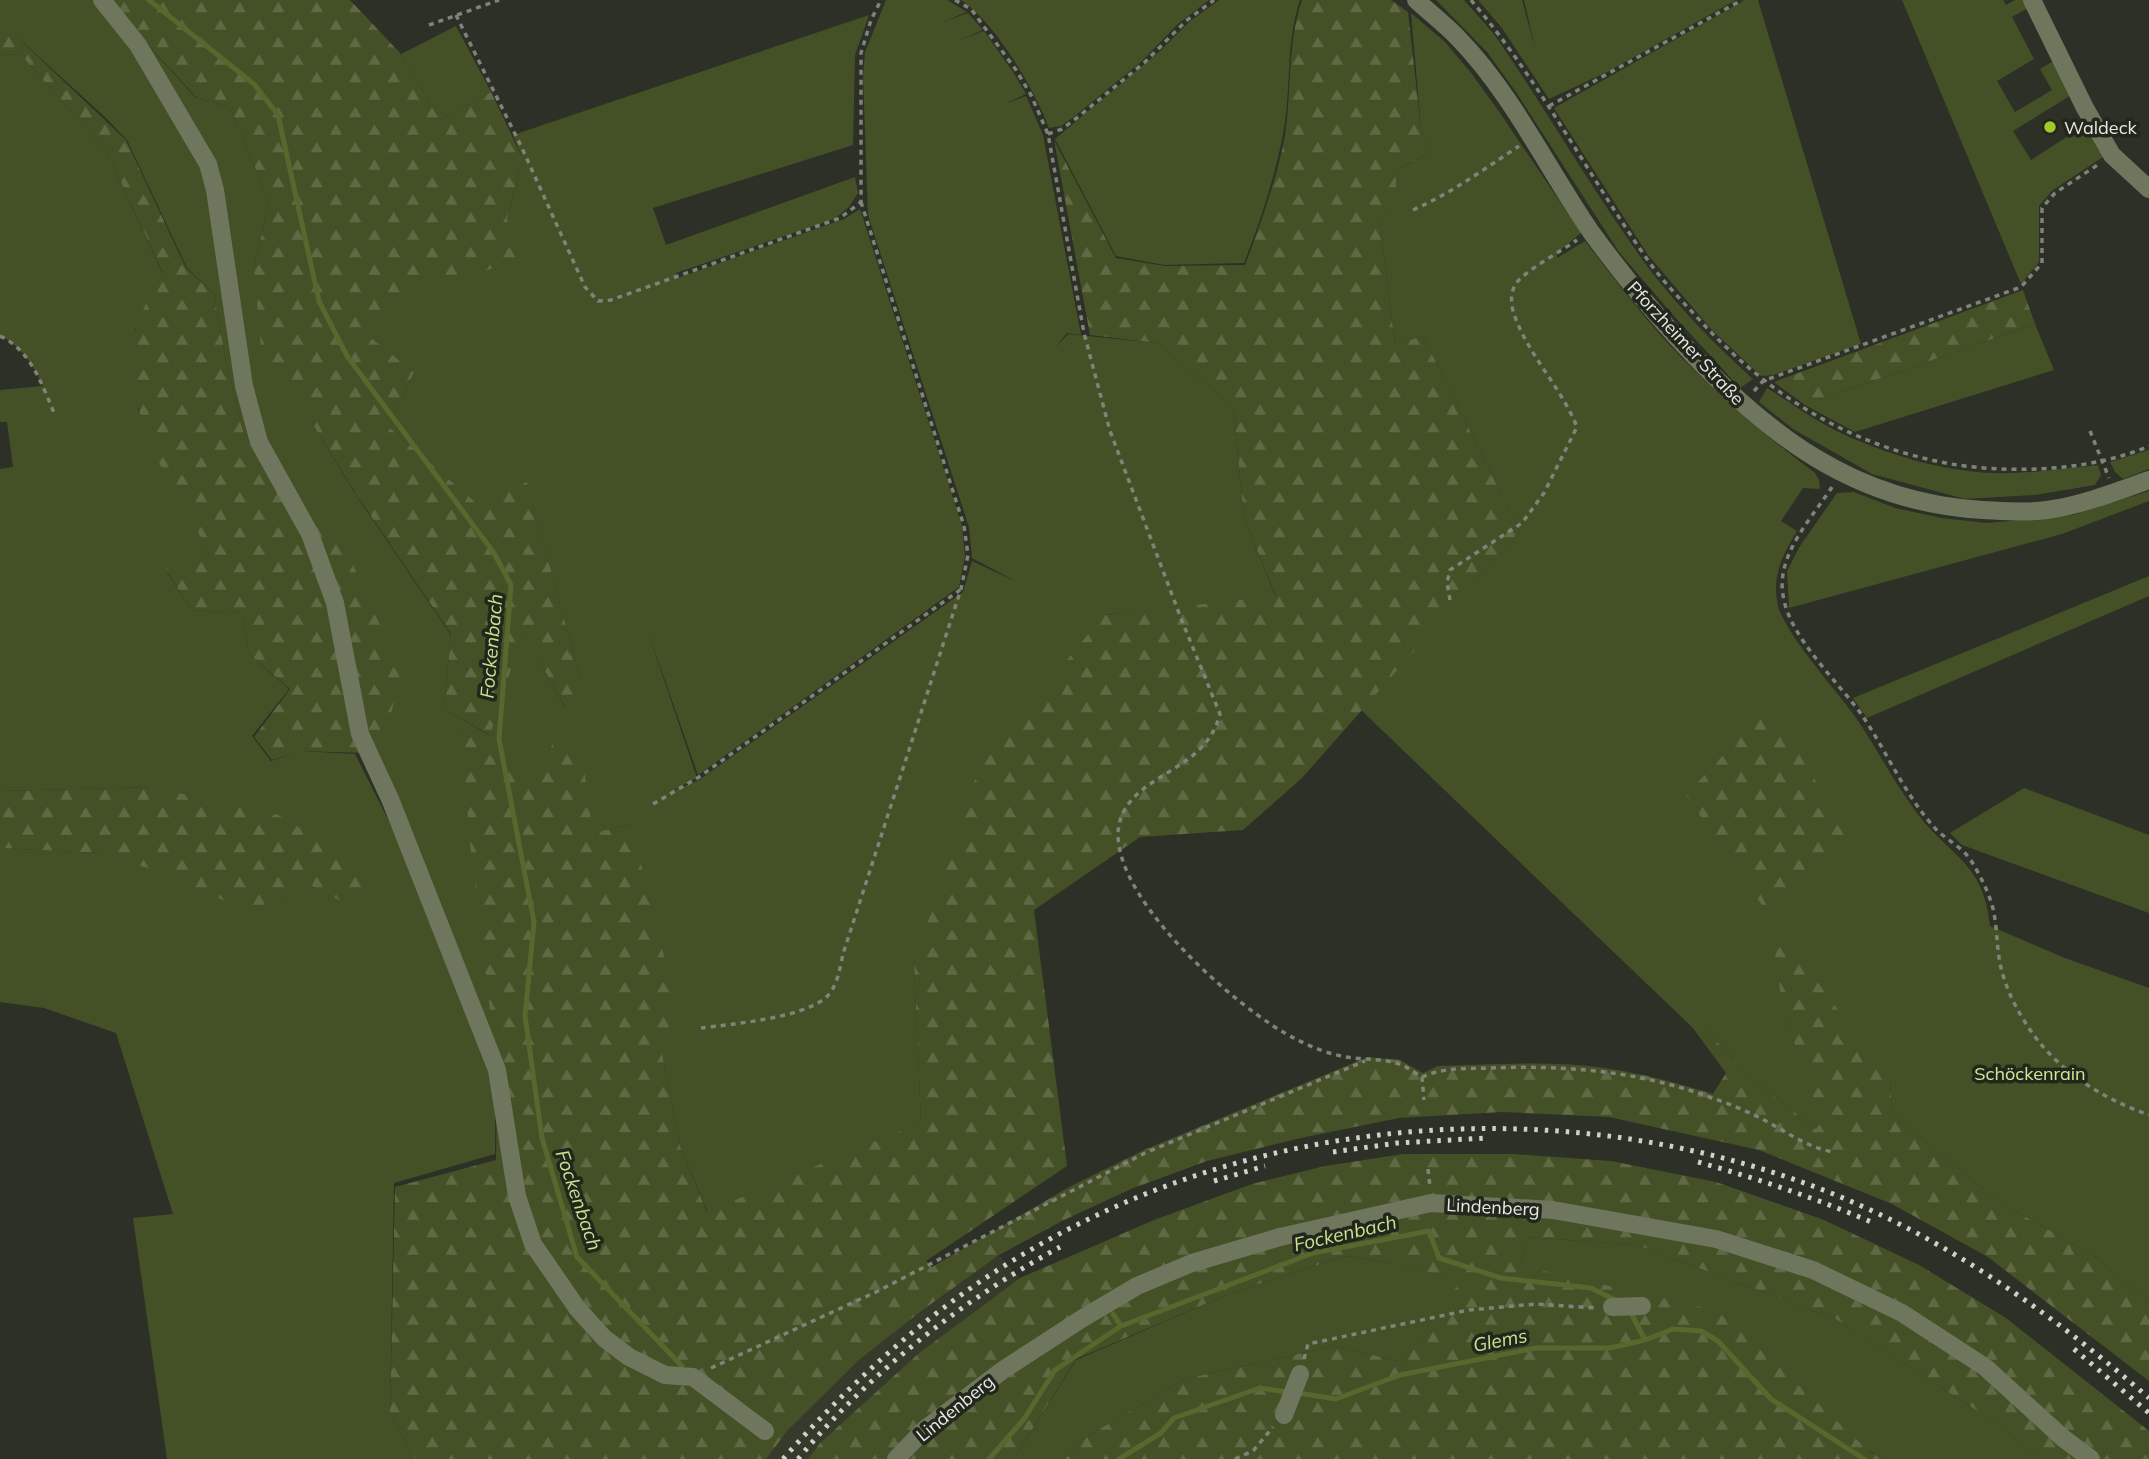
<svg xmlns="http://www.w3.org/2000/svg" width="2149" height="1459" font-family="Mulish,sans-serif">
<style>
.built{fill:#353a2b}
.green{fill:#445126}
.forest{fill:url(#forest-firs)}
.lines{fill:none;stroke-linecap:round;stroke-linejoin:round}
.stream{stroke:#56682d;stroke-width:5}
.path{stroke:#7f837a;stroke-width:3.5;stroke-dasharray:5 5;stroke-linecap:butt}
.minor{stroke:#6e775e;stroke-width:18}
.rail{stroke:#cfd2ca;stroke-width:5;stroke-dasharray:3.5 7;stroke-linecap:butt}
.poi-dot{fill:#a1c92a;stroke:#22261c;stroke-width:2.5}
.labels{text-anchor:middle;dominant-baseline:central;stroke-width:7;stroke-linejoin:round;paint-order:stroke}
.poi-label{font-size:18px;fill:#e7eae3;stroke:#22261c;text-anchor:start}
.street-label{font-size:18px;fill:#e7eae3;stroke:#22261c}
.park-label{font-size:18px;fill:#cfec94;stroke:#22261c}
.water-label{font-size:19px;font-style:italic;fill:#c8e58d;stroke:#22261c}
</style>
<defs>
<pattern id="forest-firs" width="22" height="20" patternUnits="userSpaceOnUse" patternTransform="scale(1.75)"><rect width="22" height="20" fill="#445126"/><path d="M5 1l3.5 6h-7zM16 11l3.5 6h-7z" fill="#5f6a45"/></pattern>
</defs>
<rect width="100%" height="100%" fill="#2c3026"/>
<path class="built" d="M 999,1255 L 1020,1278 L 919,1353 L 820,1443 L 808,1459 L 766,1459 L 788,1430 L 859,1360 L 920,1312 Z"/>
<path class="green" d="M 0,0 L 107,0 L 195,97 L 230,107 L 269,202 L 254,267 L 312,423 L 358,498 L 451,635 L 444,709 L 489,735 L 523,631 L 566,709 L 580,677 L 527,483 L 476,504 L 389,427 L 414,372 L 363,336 L 429,269 L 507,219 L 523,159 L 513,135 L 869,15 L 855,55 L 853,145 L 653,208 L 666,245 L 855,177 L 858,193 L 849,207 L 834,219 L 676,273 L 678,278 L 844,219 L 860,209 L 962,526 L 965,556 L 959,587 L 698,775 L 647,629 L 697,778 L 670,792 L 699,780 L 963,592 L 972,561 L 1019,583 L 972,558 L 969,527 L 868,215 L 863,77 L 865,52 L 886,0 L 947,0 L 967,12 L 940,23 L 968,13 L 983,30 L 960,40 L 984,31 L 1013,72 L 1026,94 L 1007,103 L 1026,96 L 1043,135 L 1081,335 L 1067,333 L 1055,348 L 1068,334 L 1157,343 L 1233,406 L 1244,518 L 1276,597 L 1104,615 L 914,963 L 921,1122 L 708,1213 L 680,1146 L 662,1053 L 652,916 L 631,824 L 593,833 L 554,741 L 536,777 L 462,730 L 496,1019 L 495,1154 L 394,1183 L 390,1413 L 415,1459 L 167,1459 L 133,1218 L 173,1214 L 116,1033 L 44,1008 L 0,1002 L 0,848 L 97,853 L 282,904 L 301,879 L 151,787 L 0,791 L 0,469 L 13,467 L 7,422 L 0,422 L 0,390 L 43,386 C 32,364 22,346 0,336 L 0,55 L 20,54 L 107,152 L 163,274 L 135,330 L 138,410 L 163,469 L 210,553 L 166,570 L 191,610 L 242,613 L 250,655 L 289,689 L 252,736 L 271,761 L 301,751 L 355,754 L 400,843 L 364,753 L 343,544 L 259,459 L 243,431 L 227,366 L 214,294 L 187,268 L 127,140 L 106,118 L 17,37 L 0,37 Z
M 961,0 L 1209,0 L 1178,24 L 1141,62 L 1075,116 L 1061,126 L 1049,128 C 1035,90 995,22 961,0 Z
M 1219,0 L 1300,0 C 1285,45 1292,88 1283,134 C 1275,177 1260,222 1244,263 L 1164,265 L 1116,256 L 1055,139 L 1159,52 L 1189,22 Z
M 1436,0 L 1464,0 L 1494,34 C 1546,109 1591,188 1644,262 C 1676,305 1713,343 1753,379 L 1740,388 L 1673,315 L 1619,252 L 1516,92 L 1487,52 Z
M 1478,0 L 1522,0 L 1535,48 L 1524,0 L 1736,0 L 1607,72 L 1549,99 L 1502,28 Z
M 1745,0 L 1758,0 L 1861,344 L 1773,375 L 1761,376 L 1712,330 L 1648,255 L 1554,108 Z
M 1902,0 L 2003,0 L 2006,5 L 2015,0 L 2024,0 L 2028,8 L 2012,17 L 2034,59 L 1997,81 L 2015,112 L 2052,90 L 2040,69 L 2055,60 L 2073,94 L 2013,131 L 2031,160 L 2087,124 L 2106,155 L 2053,190 L 2039,206 L 2039,262 L 2021,284 Z
M 1411,13 L 1445,42 L 1472,74 L 1500,113 L 1581,233 L 1557,253 L 1557,258 L 1585,241 C 1620,286 1655,333 1696,372 C 1733,409 1774,442 1815,473 L 1819,480 L 1820,489 L 1803,488 L 1781,521 L 1797,531 C 1783,555 1771,576 1778,606 C 1785,633 1835,689 1854,715 C 1875,745 1892,779 1914,809 C 1947,856 1984,860 1990,926 L 2065,958 L 2149,988 L 2149,1302 L 2093,1255 L 1998,1201 L 1893,1115 L 1890,1081 L 1783,1011 L 1823,1122 L 1816,1129 L 1753,1079 L 1704,1028 L 1693,1028 L 1361,710 L 1520,531 L 1423,336 L 1395,344 L 1380,221 L 1396,207 L 1396,170 L 1428,154 L 1421,129 Z
M 456,26 L 491,92 L 440,120 L 401,54 Z
M 2035,324 L 2054,370 L 1855,432 L 1805,405 Z
M 1767,388 C 1791,403 1815,421 1841,433 C 1886,454 1941,471 1991,473 C 2026,474 2063,469 2098,465 L 2101,475 L 2095,485 L 2035,495 L 1965,499 L 1872,474 L 1793,429 L 1759,402 Z
M 2149,450 L 2149,469 L 2123,479 L 2115,472 L 2110,462 Z
M 2149,491 L 2149,501 L 2062,534 L 1789,608 L 1787,571 L 1800,546 L 1837,493 L 1854,492 L 1895,508 L 1942,518 L 1987,523 L 2073,515 Z
M 2149,576 L 2149,596 L 1867,718 L 1853,698 Z
M 2024,788 L 2149,835 L 2149,913 L 1962,845 L 1950,833 Z
M 1527,1237 L 1637,1245 L 1836,1319 L 1999,1425 L 2039,1459 L 1885,1459 L 1521,1266 Z
M 1346,1256 L 1394,1263 L 1461,1282 L 1403,1362 L 1333,1346 L 1185,1379 L 1084,1438 L 1065,1459 L 1014,1459 L 1076,1360 L 1231,1293 Z"/>
<path class="forest" d="M 107,0 L 350,0 L 401,54 L 440,120 L 491,92 L 523,159 L 507,219 L 520,256 L 447,288 L 429,269 L 367,335 L 414,372 L 389,427 L 476,503 L 527,482 L 580,677 L 567,710 L 523,632 L 490,735 L 444,709 L 451,634 L 358,497 L 312,423 L 261,348 L 254,267 L 269,202 L 230,107 L 196,97 Z
M 1302,0 L 1391,0 L 1408,12 L 1421,129 L 1428,154 L 1396,170 L 1396,207 L 1380,221 L 1395,344 L 1423,336 L 1520,531 L 1302,778 L 1243,830 L 1140,837 L 1034,910 L 1067,1166 L 926,1261 L 932,1267 L 1071,1186 L 1144,1150 L 1368,1057 L 1400,1060 L 1423,1073 L 1438,1066 C 1493,1065 1549,1060 1604,1068 C 1641,1073 1677,1083 1713,1094 L 1726,1073 L 1693,1028 L 1704,1028 L 1753,1079 L 1816,1129 L 1822,1122 L 1783,1011 L 1770,917 L 1686,795 L 1770,705 L 1847,833 L 1770,917 L 1890,1081 L 1893,1115 L 1998,1201 L 2093,1255 L 2149,1302 L 2149,1381 L 1988,1257 L 1892,1204 L 1759,1150 L 1609,1117 L 1502,1112 L 1399,1118 L 1301,1138 L 1207,1161 L 1131,1189 L 1064,1220 L 999,1255 L 920,1312 L 859,1360 L 788,1430 L 766,1459 L 415,1459 L 390,1413 L 395,1187 L 496,1160 L 497,1070 L 469,834 L 462,729 L 536,776 L 554,741 L 579,734 L 593,833 L 631,824 L 681,1025 L 662,1053 L 680,1146 L 707,1212 L 921,1122 L 914,963 L 980,765 L 1104,615 L 1276,596 L 1244,518 L 1233,406 L 1157,343 L 1090,335 L 1054,140 L 1116,258 L 1165,266 L 1245,265 C 1260,226 1278,175 1285,135 C 1292,89 1287,44 1302,0 Z
M 0,37 L 17,37 L 126,140 L 186,268 L 214,294 L 227,366 L 243,431 L 259,459 L 343,543 L 401,671 L 388,727 L 374,748 L 364,753 L 302,751 L 272,760 L 254,737 L 290,689 L 250,655 L 242,613 L 191,610 L 166,569 L 210,553 C 173,488 118,410 135,332 C 139,312 154,291 163,273 L 107,152 L 20,54 L 0,55 Z
M 2023,290 L 2035,324 L 1805,405 L 1774,382 Z
M 151,787 L 278,815 L 365,867 L 360,911 L 301,880 L 282,904 L 250,912 L 158,871 L 97,853 L 0,848 L 0,791 Z
M 1403,1154 L 1513,1154 L 1611,1161 L 1716,1182 L 1824,1220 L 1919,1265 L 2006,1318 L 2149,1431 L 2149,1459 L 2039,1459 L 1999,1425 L 1836,1319 L 1637,1245 L 1527,1237 L 1521,1266 L 1719,1311 L 1869,1451 L 1885,1459 L 1065,1459 L 1084,1438 L 1185,1379 L 1333,1346 L 1403,1362 L 1460,1282 L 1394,1263 L 1346,1256 L 1231,1293 L 1076,1359 L 1014,1459 L 808,1459 L 820,1443 L 919,1353 L 1020,1278 L 1154,1220 L 1252,1184 L 1325,1166 Z"/>
<g class="lines">
<path class="stream" d="M 149,0 L 254,84 L 278,115 L 319,301 L 347,356 L 494,553 L 511,585 L 499,739 L 534,922 L 525,1016 L 542,1138 L 577,1257 L 682,1366
M 1630,1311 L 1645,1340
M 1113,1314 L 1121,1326
M 1298,1393 L 1336,1399 L 1400,1375 L 1536,1348 L 1610,1348 L 1645,1340 L 1673,1329 L 1701,1331 L 1718,1341 L 1771,1399 L 1864,1459
M 989,1459 L 1024,1419 L 1055,1370 L 1121,1326 L 1313,1253 L 1429,1231 L 1439,1258 L 1501,1278 L 1591,1288 L 1617,1301
M 1119,1459 L 1161,1433 L 1174,1418 L 1260,1388 L 1288,1392"/>
<path class="path" d="M 955,0 L 971,9 L 1016,70 L 1031,95 L 1048,134 L 1084,333 L 1110,431 L 1182,621 L 1220,714 C 1206,770 1141,772 1122,815 C 1092,884 1241,1013 1296,1039 C 1311,1047 1329,1054 1346,1057 C 1364,1060 1387,1058 1404,1066 C 1410,1069 1416,1074 1422,1077 L 1424,1100
M 1471,0 C 1539,80 1587,173 1647,259 C 1661,279 1678,297 1695,315 C 1765,393 1846,445 1951,464 C 2011,474 2092,471 2149,446
M 456,15 L 522,148 L 585,287 L 598,301 L 611,300 L 840,218 L 861,202 L 861,53 L 871,20 L 881,0
M 429,25 L 499,0
M 1549,106 L 1742,0
M 1048,134 L 1062,129 L 1078,117 L 1145,62 L 1186,21 L 1214,0
M 1413,210 C 1453,192 1483,170 1519,146
M 0,336 C 31,350 42,385 55,415
M 1754,391 L 1763,381 L 2021,287 L 2042,263 L 2042,208 L 2055,193 L 2099,164
M 2090,431 L 2109,478
M 1832,487 C 1812,518 1776,555 1783,595 C 1789,638 1840,683 1864,718 C 1887,753 1905,794 1933,826 C 1944,839 1962,846 1972,862 C 1982,879 1993,900 1995,920 C 1998,940 1997,959 2004,978 C 2010,998 2021,1017 2033,1034 C 2062,1074 2104,1099 2149,1115
M 1450,600 L 1447,583 L 1450,570 L 1522,523 L 1544,493 L 1577,427 C 1561,387 1528,355 1514,314 C 1510,303 1510,288 1520,279 C 1535,265 1560,252 1577,240
M 653,804 L 699,777 L 960,590
M 701,1028 C 733,1024 800,1018 824,999 C 837,990 840,968 843,954 L 961,589 L 968,555 L 964,526 L 861,202
M 1422,1077 C 1443,1067 1467,1069 1490,1068 C 1566,1065 1640,1071 1712,1098 C 1730,1104 1749,1112 1766,1121 C 1788,1133 1809,1148 1833,1152
M 1428,1169 L 1430,1187
M 1304,1359 L 1308,1344 L 1469,1310 L 1536,1304 L 1596,1308
M 711,1368 L 878,1291 L 1145,1153 L 1365,1061
M 1235,1459 L 1253,1451 L 1273,1427"/>
<path class="minor" d="M 102,0 L 138,45 L 208,164 L 215,190 L 244,386 L 259,442 L 310,534 L 335,603 L 360,734 L 390,799 L 497,1070 L 517,1196 L 533,1244 L 577,1308 L 604,1338 L 629,1357 L 665,1375 L 693,1377 L 765,1431
M 1416,0 C 1430,13 1446,25 1459,39 C 1513,95 1547,168 1591,232 C 1618,269 1647,305 1678,339 C 1763,432 1853,503 1983,510 C 2004,511 2026,513 2047,510 C 2082,505 2116,492 2149,480
M 2032,0 L 2085,108 L 2112,155 L 2149,189
M 1612,1307 L 1642,1306
M 1284,1415 L 1300,1374
M 896,1459 L 924,1430 L 1003,1370 L 1083,1318 L 1137,1286 L 1192,1263 L 1280,1237 L 1431,1203 L 1553,1210 L 1716,1239 L 1813,1270 L 1902,1313 L 1985,1367 L 2063,1438 L 2091,1459"/>
<path class="rail" d="M 1333,1152 L 1397,1143 L 1486,1138
M 1698,1162 C 1759,1179 1818,1199 1876,1224
M 1214,1181 L 1265,1166
M 2074,1349 L 2149,1413
M 783,1459 C 843,1391 908,1330 984,1279 C 1227,1116 1545,1085 1818,1188 C 1942,1235 2050,1312 2149,1398
M 798,1459 C 870,1372 961,1301 1060,1247"/>
</g>
<circle class="poi-dot" cx="2050" cy="127" r="7"/>
<g class="labels">
<g class="poi-label">
<text x="2064" y="127">Waldeck</text>
</g>
<g class="street-label">
<text transform="translate(1686 343) rotate(47)">Pforzheimer Straße</text>
<text transform="translate(1493 1207) rotate(3)">Lindenberg</text>
<text transform="translate(955 1408) rotate(-39)">Lindenberg</text>
</g>
<g class="park-label">
<text x="2030" y="1073">Schöckenrain</text>
</g>
<g class="water-label">
<text transform="translate(491 646) rotate(-85)">Fockenbach</text>
<text transform="translate(579 1200) rotate(71)">Fockenbach</text>
<text transform="translate(1345 1233) rotate(-13)">Fockenbach</text>
<text transform="translate(1500 1340) rotate(-11)">Glems</text>
</g>
</g>
</svg>
